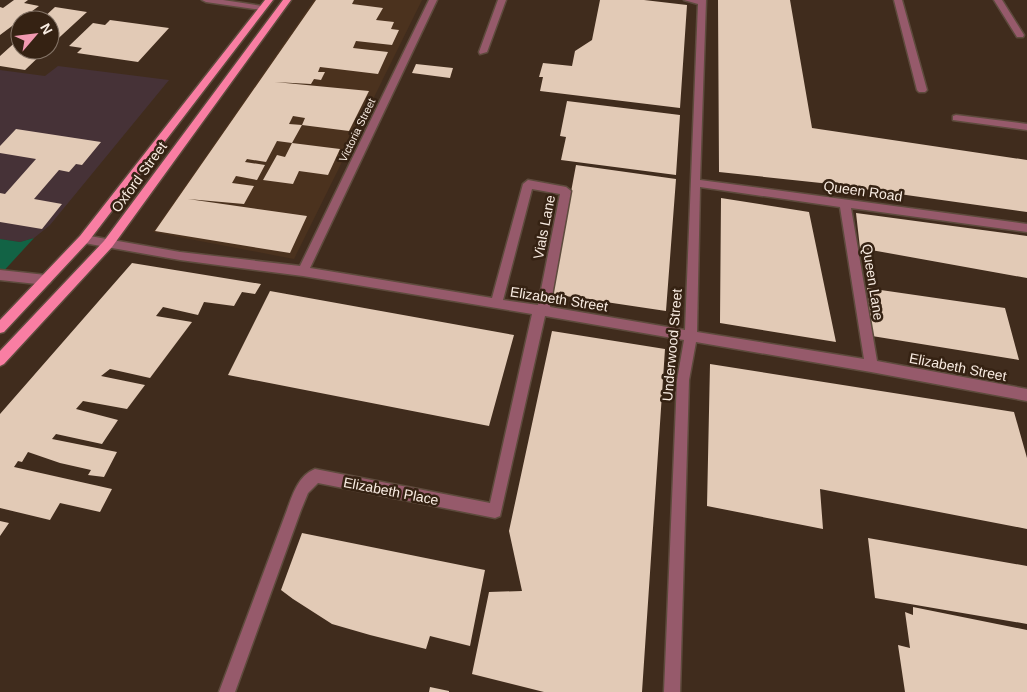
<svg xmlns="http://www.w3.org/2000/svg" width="1027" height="692" font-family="Helvetica,sans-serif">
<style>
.built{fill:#4b321e}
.education{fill:#463237}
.green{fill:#126345}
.building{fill:#e2cab6}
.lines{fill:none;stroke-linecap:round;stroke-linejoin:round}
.minor-casing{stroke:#5e4b3d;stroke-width:3}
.major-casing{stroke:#5e4b3d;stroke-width:3}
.minor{fill:#965a6b;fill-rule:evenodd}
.major{fill:#f97ea3;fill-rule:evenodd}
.labels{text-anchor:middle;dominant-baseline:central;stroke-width:5;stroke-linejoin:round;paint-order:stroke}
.far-street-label{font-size:11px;fill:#f9ece2;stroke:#352213}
.street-label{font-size:14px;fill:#f9ece2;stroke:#352213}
</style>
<rect width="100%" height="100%" fill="#402c1d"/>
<path class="built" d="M 314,0 L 422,0 L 294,259 L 153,232 Z"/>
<path class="education" d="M 58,66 L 169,80 L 50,225 L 34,238 L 20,242 L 0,239 L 0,70 L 45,76 Z"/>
<path class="green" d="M 34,238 L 0,275 L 0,239 L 20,242 Z"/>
<path class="building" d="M 14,0 L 28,0 L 24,3 L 39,6 L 0,35 L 0,7 L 3,8 Z
M 316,0 L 354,0 L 352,4 L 383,8 L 376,20 L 394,22 L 391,29 L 399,30 L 392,45 L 356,41 L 353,48 L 388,52 L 378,74 L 320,67 L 318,72 L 325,72 L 321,80 L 314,79 L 311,84 L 275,82 L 369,91 L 349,131 L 302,125 L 305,118 L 293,116 L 289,124 L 302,125 L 292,143 L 277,141 L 266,162 L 247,159 L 245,162 L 265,165 L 257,180 L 236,176 L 232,183 L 254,186 L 244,204 L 188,199 L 307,216 L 290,253 L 155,231 Z
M 600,0 L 644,0 L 687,5 L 680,108 L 540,91 L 543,77 L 539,77 L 543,63 L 572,66 L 575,51 L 592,40 Z
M 718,0 L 790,0 L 812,128 L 1027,160 L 1027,212 L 821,183 L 719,172 Z
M 55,7 L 87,12 L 50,46 L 50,20 L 41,20 Z
M 110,20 L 169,28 L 138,62 L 77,53 L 82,48 L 69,46 L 93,23 L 105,25 Z
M 20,38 L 20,50 L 46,50 L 25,70 L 0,66 L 0,56 Z
M 416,64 L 453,68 L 450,78 L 412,73 Z
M 567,101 L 680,115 L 676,175 L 561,160 L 566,137 L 560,136 Z
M 16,129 L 101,142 L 82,165 L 76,164 L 69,172 L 59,170 L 34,199 L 62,204 L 42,229 L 0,222 L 0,193 L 5,194 L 36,159 L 0,153 L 0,146 Z
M 292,143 L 340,149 L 328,175 L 299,171 L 293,184 L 263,180 L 277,155 L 285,157 Z
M 576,165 L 676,179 L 666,311 L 552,294 Z
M 721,198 L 809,212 L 836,342 L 720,323 Z
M 856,213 L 1027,236 L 1027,278 L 860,248 Z
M 132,263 L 261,284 L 255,294 L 242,292 L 234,306 L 204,302 L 198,315 L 163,307 L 156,316 L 192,322 L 150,378 L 110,369 L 101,376 L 145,385 L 127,409 L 83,401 L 76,409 L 118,420 L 102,444 L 56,434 L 52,439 L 117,452 L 104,477 L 88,475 L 91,470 L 60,463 L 28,452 L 22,462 L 18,461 L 14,467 L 112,489 L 100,512 L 60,503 L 50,520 L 0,508 L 0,414 Z
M 867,288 L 1005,308 L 1019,360 L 872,336 Z
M 270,291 L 514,335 L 489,426 L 228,375 Z
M 552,331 L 665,349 L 642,692 L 544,692 L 472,674 L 489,592 L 522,591 L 509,531 Z
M 710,364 L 1014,412 L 1027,458 L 1027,529 L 820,489 L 823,529 L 707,506 Z
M 0,521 L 9,523 L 0,536 Z
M 302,533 L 485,570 L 470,646 L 430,636 L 426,649 L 370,635 L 332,624 L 293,599 L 281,590 Z
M 868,538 L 1027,566 L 1027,624 L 875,598 Z
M 913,607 L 1027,630 L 1027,692 L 905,692 L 898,645 L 910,648 L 905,612 L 913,615 Z
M 430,687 L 449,691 L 449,692 L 429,692 Z"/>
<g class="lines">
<g class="minor-casing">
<path id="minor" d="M 202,0 L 223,0 L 262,6 L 266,8 L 262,10 L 206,2 Z
M 429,0 L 437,0 L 310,268 L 492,298 L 523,184 L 528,180 L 566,187 L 571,191 L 550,307 L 685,330 L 698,4 L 684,0 L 706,0 L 700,180 L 1027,224 L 1027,232 L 851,208 L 877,361 L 1027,389 L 1027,401 L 871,372 L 696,342 L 689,380 L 680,692 L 664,692 L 677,380 L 684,340 L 545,316 L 500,516 L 495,518 L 318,483 L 308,493 L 301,510 L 235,692 L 219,692 L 287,510 C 293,494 298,476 315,469 L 490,503 L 532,314 L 303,276 L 180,260 L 84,243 L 78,239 L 84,235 L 180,252 L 300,266 ZM 700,187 L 840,207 L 864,359 L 697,332 ZM 532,189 L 560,194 L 538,305 L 503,300 Z
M 498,0 L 506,0 L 487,52 L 480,54 L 479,52 Z
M 894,0 L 902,0 L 927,90 L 925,92 L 919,92 L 917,90 Z
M 994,0 L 1002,0 L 1024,35 L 1023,37 L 1017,37 Z
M 956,115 L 1027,124 L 1027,130 L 953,120 L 953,116 Z
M 0,270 L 46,275 L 50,277 L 52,280 L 50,283 L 46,285 L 0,280 Z"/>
</g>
<g class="major-casing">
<path id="major" d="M 265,0 L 273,0 L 88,242 L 4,332 L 0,333 L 0,320 L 80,236 Z
M 283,0 L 291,0 L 112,247 L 4,364 L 0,366 L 0,351 L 104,241 Z"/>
</g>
<use href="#minor" class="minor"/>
<use href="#major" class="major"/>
</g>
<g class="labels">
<g class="far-street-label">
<text transform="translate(357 130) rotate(-64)">Victoria Street</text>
</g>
<g class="street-label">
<text transform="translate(139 177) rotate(-54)">Oxford Street</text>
<text transform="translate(863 191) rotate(8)">Queen Road</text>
<text transform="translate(544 227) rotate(-79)">Vials Lane</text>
<text transform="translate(873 282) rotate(81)">Queen Lane</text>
<text transform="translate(559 299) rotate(9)">Elizabeth Street</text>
<text transform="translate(672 345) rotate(-85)">Underwood Street</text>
<text transform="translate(958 367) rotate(11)">Elizabeth Street</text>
<text transform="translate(391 491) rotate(11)">Elizabeth Place</text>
</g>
</g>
<g transform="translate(35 35) rotate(62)"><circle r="24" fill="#352213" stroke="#837366"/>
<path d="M0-4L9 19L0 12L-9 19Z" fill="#f19ab1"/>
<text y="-8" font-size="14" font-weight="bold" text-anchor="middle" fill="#f9ece2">N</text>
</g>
</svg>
